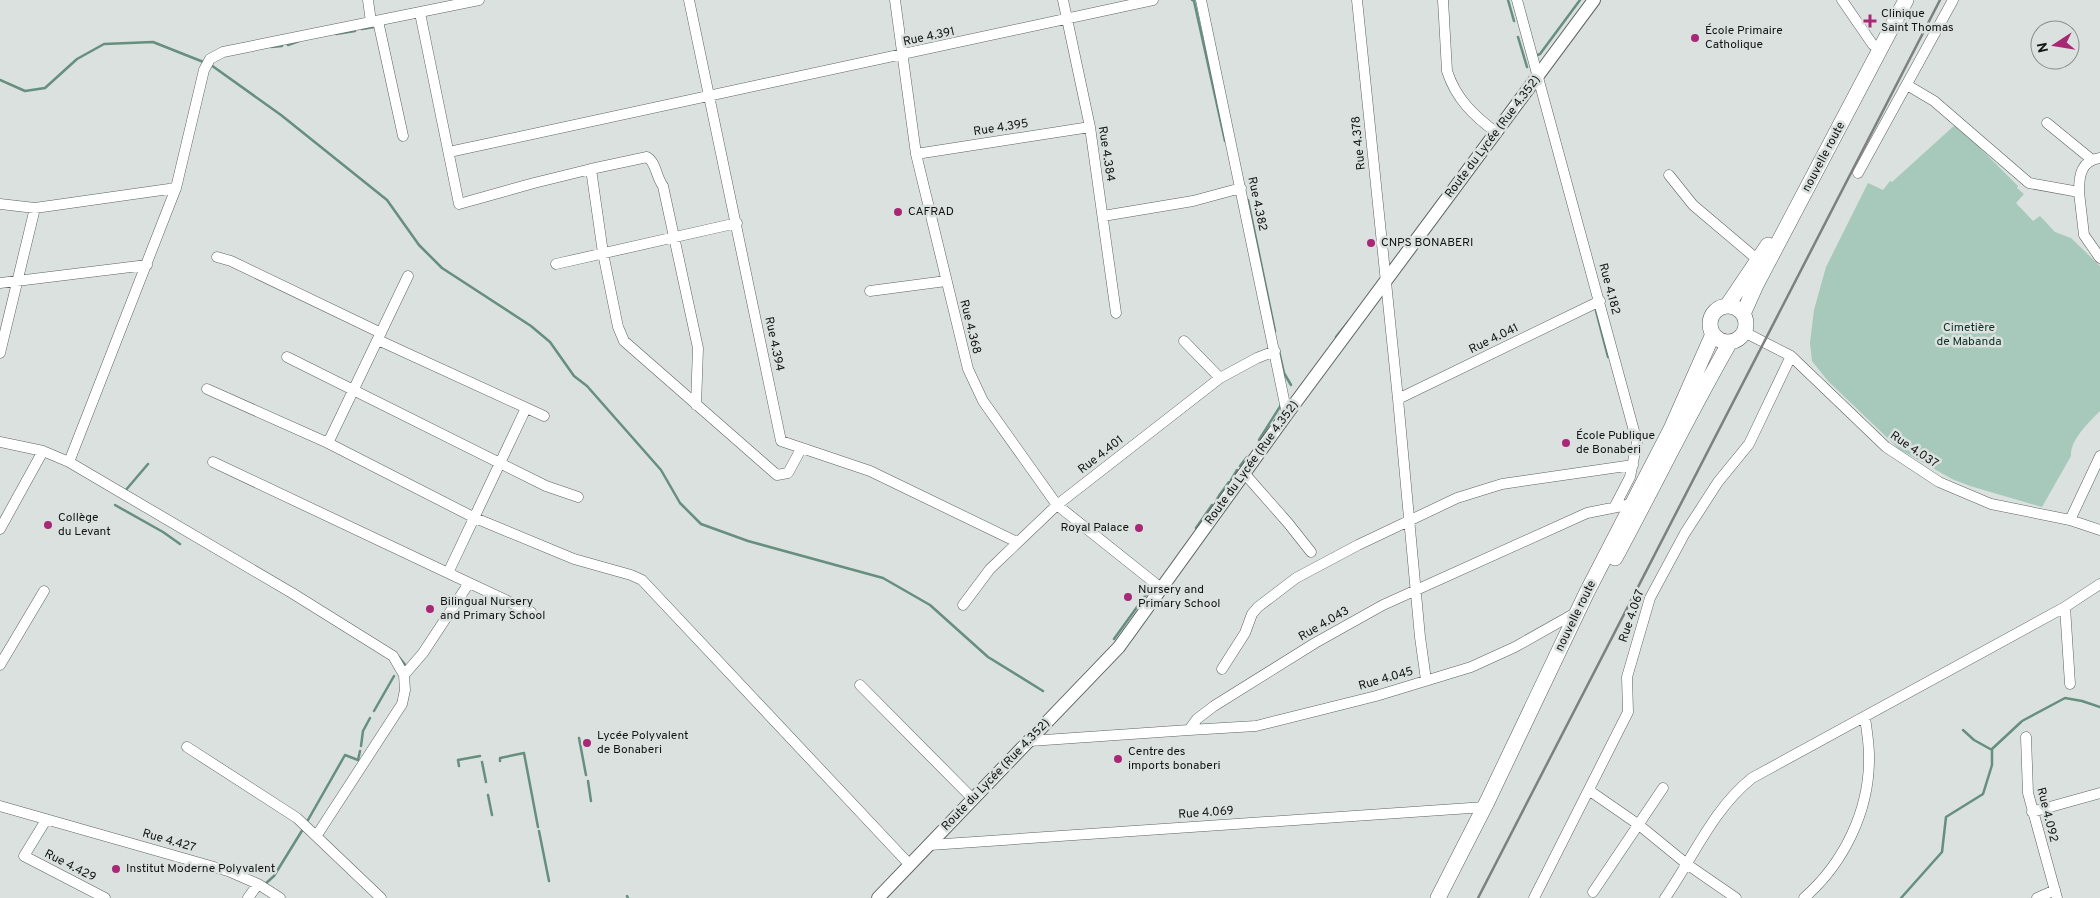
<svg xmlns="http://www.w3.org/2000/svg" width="2100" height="898" font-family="Overpass,sans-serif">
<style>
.green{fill:#a6c9bb}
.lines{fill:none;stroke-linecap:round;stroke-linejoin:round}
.stream{stroke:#668f7f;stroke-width:2.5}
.minor-casing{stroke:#5d6360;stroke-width:11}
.major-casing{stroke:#5d6360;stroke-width:14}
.highway-casing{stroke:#5d6360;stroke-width:16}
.minor{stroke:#fff;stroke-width:10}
.major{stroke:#fff;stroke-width:12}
.highway{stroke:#fff;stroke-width:15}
.rail{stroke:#7c817f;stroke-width:2.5}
.poi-dot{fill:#a92876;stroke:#dae1de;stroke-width:2}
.labels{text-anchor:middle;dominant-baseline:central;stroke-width:5;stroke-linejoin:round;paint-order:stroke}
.poi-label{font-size:12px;fill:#121514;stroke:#dae1de;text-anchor:start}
.street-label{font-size:12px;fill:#121514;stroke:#dae1de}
.park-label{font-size:12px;fill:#0c3226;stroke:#dae1de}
</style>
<rect width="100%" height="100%" fill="#dae1de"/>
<path class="green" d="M 1956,124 L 2018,186 L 2017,188 L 2024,194 L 2016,203 L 2033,221 L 2040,216 L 2055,232 L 2071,238 L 2100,266 L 2100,411 C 2089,422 2070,440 2071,456 L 2042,507 L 1970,486 L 1952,479 L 1899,449 L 1828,381 L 1812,361 L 1810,343 L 1814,310 L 1826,267 L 1868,183 L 1883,190 L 1890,181 L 1892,182 Z"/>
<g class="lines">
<path class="stream" d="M 1192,0 L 1194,1 L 1225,141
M 1508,0 L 1514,21
M 362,29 L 374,27
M 336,34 L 355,31
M 1518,37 L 1527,67
M 288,45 L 299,41
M 271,47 L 282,46
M 1535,56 L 1540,54 L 1580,0
M 211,65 L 281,115 L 387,200 L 419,245 L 442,268 L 531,326 L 550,342 L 574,376 L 587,386 L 661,470 L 680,503 L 701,524 L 748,541 L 883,578 L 930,605 L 988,657 L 1043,691
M 0,80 L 25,91 L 45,88 L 77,59 L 104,44 L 153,42 L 206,63
M 1248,200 L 1275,331
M 1596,311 L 1608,357
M 1336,337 L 1349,321
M 1279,351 L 1284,373 L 1291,385
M 1259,440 L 1281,405
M 1240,466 L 1247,457
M 1231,480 L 1237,470
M 125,491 L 148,464
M 1221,493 L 1229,482
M 1216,501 L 1220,494
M 115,505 L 163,532 L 180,544
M 1196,528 L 1212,505
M 1114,639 L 1150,589
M 398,656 L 407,667
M 374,711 L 394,676
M 2022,721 L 2065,698 L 2082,701 L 2100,707
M 1963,730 L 1974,740 L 1992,750
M 579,738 L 586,775
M 361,746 L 363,731 L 370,718
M 500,761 L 500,758 L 524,753 L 538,827
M 482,762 L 486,782
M 459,766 L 458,760 L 480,756
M 588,781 L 591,801
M 488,795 L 492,815
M 308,820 L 345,755 L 358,760 L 360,751
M 539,831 L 549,881
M 264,885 L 274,876 L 303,829
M 627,896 L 628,898
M 1901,898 L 1942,852 L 1946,817 L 1983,794 L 1992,765 L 1992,749 L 2021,722"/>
<g class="minor-casing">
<path id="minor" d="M 368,0 L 371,22
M 689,0 L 781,441 L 870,471 L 1017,542
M 895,0 L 916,154 L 968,369 L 983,401 L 1057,505 L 1161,588
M 1063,0 L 1090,127 L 1116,313
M 1201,0 L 1287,414
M 1357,0 L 1398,399 L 1420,637 L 1426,680
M 1443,0 L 1447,71 C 1456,99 1474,116 1497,133
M 1517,0 L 1637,442 L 1630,477 L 1615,506
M 1842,0 L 1873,45
M 420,13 L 459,204 L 534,183 L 591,169 L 603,253 L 618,327 L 624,341 L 777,475 L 788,473 L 801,449
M 378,21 L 403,136
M 1907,85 L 1934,101 L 2029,183 L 2079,192 L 2084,235 L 2100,258
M 2047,123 L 2091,159
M 449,152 L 1153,0
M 916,154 L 1090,127
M 591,169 L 647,157 C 656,162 656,177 663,186 L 698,348 L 696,405
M 1858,173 L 1953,0
M 1669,175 L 1693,205 L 1758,260
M 2079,192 C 2079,175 2081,161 2100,158
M 0,204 L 35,208 L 176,188
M 1103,216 L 1193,201 L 1241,188
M 217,257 L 231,261 L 381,333
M 556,264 L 737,223
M 0,283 L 147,265
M 870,291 L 946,281
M 1744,332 L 1791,356 L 1886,447 L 1939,482 L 1991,504 L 2070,520 L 2100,530
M 378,340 L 544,416
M 1184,341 L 1220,378
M 0,353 L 35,208
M 287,357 L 546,486 L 578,497
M 207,389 L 328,443 L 475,518 L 574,559 L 631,575 L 642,580 L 910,865
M 1398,399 L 1600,301
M 0,442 L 43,451 L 69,462 L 292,593 L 393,656 L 404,675 L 405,690 L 402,704 L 317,835
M 328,443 L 408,276
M 69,462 L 176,188 L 204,70 L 210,59 L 223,52 L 479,0
M 213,462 L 448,573 L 526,408
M 1244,473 L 1288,523 L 1311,552
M 2070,520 L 2100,456
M 0,529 L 43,451
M 448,573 L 531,612
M 963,605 L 990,569 L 1057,505 L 1220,378 L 1257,358 L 1275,351
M 2065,607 L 2070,684
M 0,665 L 44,591
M 1222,669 L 1245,633 L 1252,614 L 1258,607 L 1296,578 L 1358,545 L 1457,498 L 1502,484 L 1633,465
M 404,675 L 423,653 L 469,583
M 860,685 L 973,799
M 1189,730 L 1256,726 L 1376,696 L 1471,667 L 1515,647 L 1577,612
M 2026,737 L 2028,793 L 2057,898
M 1030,741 L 1189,730 L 1197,719 L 1214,706 L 1315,643 L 1383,605 L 1587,513 L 1632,504
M 187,747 L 297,818 L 381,898
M 1590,791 L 1639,825 L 1688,865 L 1736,898
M 0,806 L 228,871 L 258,884 L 280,898
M 2032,812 L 2100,793
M 46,820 L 24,856 L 105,898
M 930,845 L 1485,807
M 1593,892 L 1663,788
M 248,898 L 258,884
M 1534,898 L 1628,712 L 1627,677 L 1650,598 L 1685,533 L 1718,482 L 1749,444 L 1791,356
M 1665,898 C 1693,858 1713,809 1752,778 L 2065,607 L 2100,584
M 1804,898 C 1844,863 1870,810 1869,756 C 1869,744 1867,731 1865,718
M 2037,898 L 2055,890"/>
</g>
<g class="major-casing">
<path id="major" d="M 878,898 L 1119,647 L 1287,414 L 1594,0"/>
</g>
<g class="highway-casing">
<path id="highway" d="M 1727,306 L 1768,245
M1710 324a18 18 0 1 1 36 0a18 18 0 1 1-36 0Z
M 1743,314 L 1756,285 L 1906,0
M 1615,558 C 1654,486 1689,413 1730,342
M 1438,898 L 1487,802 L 1587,592 L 1671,429 L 1713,334"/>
</g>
<use href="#minor" class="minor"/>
<use href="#major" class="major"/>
<use href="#highway" class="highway"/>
<path class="rail" d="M 1478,898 L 1940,0"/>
</g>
<g class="poi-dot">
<path d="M1867.5 13.5h5v5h5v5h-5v5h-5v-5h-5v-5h5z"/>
<circle cx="1695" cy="38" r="5"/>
<circle cx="898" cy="212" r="5"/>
<circle cx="1371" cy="243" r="5"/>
<circle cx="1566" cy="443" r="5"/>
<circle cx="48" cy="525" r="5"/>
<circle cx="1139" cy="528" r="5"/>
<circle cx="1128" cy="597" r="5"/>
<circle cx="430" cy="609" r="5"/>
<circle cx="587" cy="743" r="5"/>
<circle cx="1118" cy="759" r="5"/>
<circle cx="116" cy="869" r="5"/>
</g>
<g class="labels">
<g class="poi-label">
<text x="1881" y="14">Clinique<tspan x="1881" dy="14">Saint Thomas</tspan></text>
<text x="1705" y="31">École Primaire<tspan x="1705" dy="14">Catholique</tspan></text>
<text x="908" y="212">CAFRAD</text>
<text x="1381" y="243">CNPS BONABERI</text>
<text x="1576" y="436">École Publique<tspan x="1576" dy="14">de Bonaberi</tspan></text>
<text x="58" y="518">Collège<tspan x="58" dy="14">du Levant</tspan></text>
<text x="1129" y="528" text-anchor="end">Royal Palace</text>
<text x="1138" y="590">Nursery and<tspan x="1138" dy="14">Primary School</tspan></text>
<text x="440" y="602">Bilingual Nursery<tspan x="440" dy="14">and Primary School</tspan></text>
<text x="597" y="736">Lycée Polyvalent<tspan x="597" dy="14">de Bonaberi</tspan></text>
<text x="1128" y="752">Centre des<tspan x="1128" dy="14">imports bonaberi</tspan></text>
<text x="126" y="869">Institut Moderne Polyvalent</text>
</g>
<g class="street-label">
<text transform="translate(929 37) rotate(-12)">Rue 4.391</text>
<text transform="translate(1001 128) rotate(-9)">Rue 4.395</text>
<text transform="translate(1493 137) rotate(-53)">Route du Lycée (Rue 4.352)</text>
<text transform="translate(1359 143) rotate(-96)">Rue 4.378</text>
<text transform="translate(1106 154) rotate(81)">Rue 4.384</text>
<text transform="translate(1824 157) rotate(-62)">nouvelle route</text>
<text transform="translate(1257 204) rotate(78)">Rue 4.382</text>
<text transform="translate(1609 289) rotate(75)">Rue 4.182</text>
<text transform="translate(970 327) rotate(76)">Rue 4.368</text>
<text transform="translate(1494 339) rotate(-26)">Rue 4.041</text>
<text transform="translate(774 344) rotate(78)">Rue 4.394</text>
<text transform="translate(1914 450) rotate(34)">Rue 4.037</text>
<text transform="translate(1101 455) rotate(-38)">Rue 4.401</text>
<text transform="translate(1252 463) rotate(-54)">Route du Lycée (Rue 4.352)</text>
<text transform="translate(1576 616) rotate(-64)">nouvelle route</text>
<text transform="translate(1632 616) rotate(-71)">Rue 4.067</text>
<text transform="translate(1324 624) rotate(-30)">Rue 4.043</text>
<text transform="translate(1386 679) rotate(-16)">Rue 4.045</text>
<text transform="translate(996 775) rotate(-46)">Route du Lycée (Rue 4.352)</text>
<text transform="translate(1206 813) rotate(-4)">Rue 4.069</text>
<text transform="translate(2047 815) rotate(76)">Rue 4.092</text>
<text transform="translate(169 841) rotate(16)">Rue 4.427</text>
<text transform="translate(70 866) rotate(27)">Rue 4.429</text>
</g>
<g class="park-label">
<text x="1969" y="328">Cimetière<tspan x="1969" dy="14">de Mabanda</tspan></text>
</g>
</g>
<g transform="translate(2055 45) rotate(258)"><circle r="24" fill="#dae1de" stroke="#8a8f8d"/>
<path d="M0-4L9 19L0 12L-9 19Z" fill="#a92876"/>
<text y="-8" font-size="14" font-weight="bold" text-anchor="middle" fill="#121514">N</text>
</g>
</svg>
